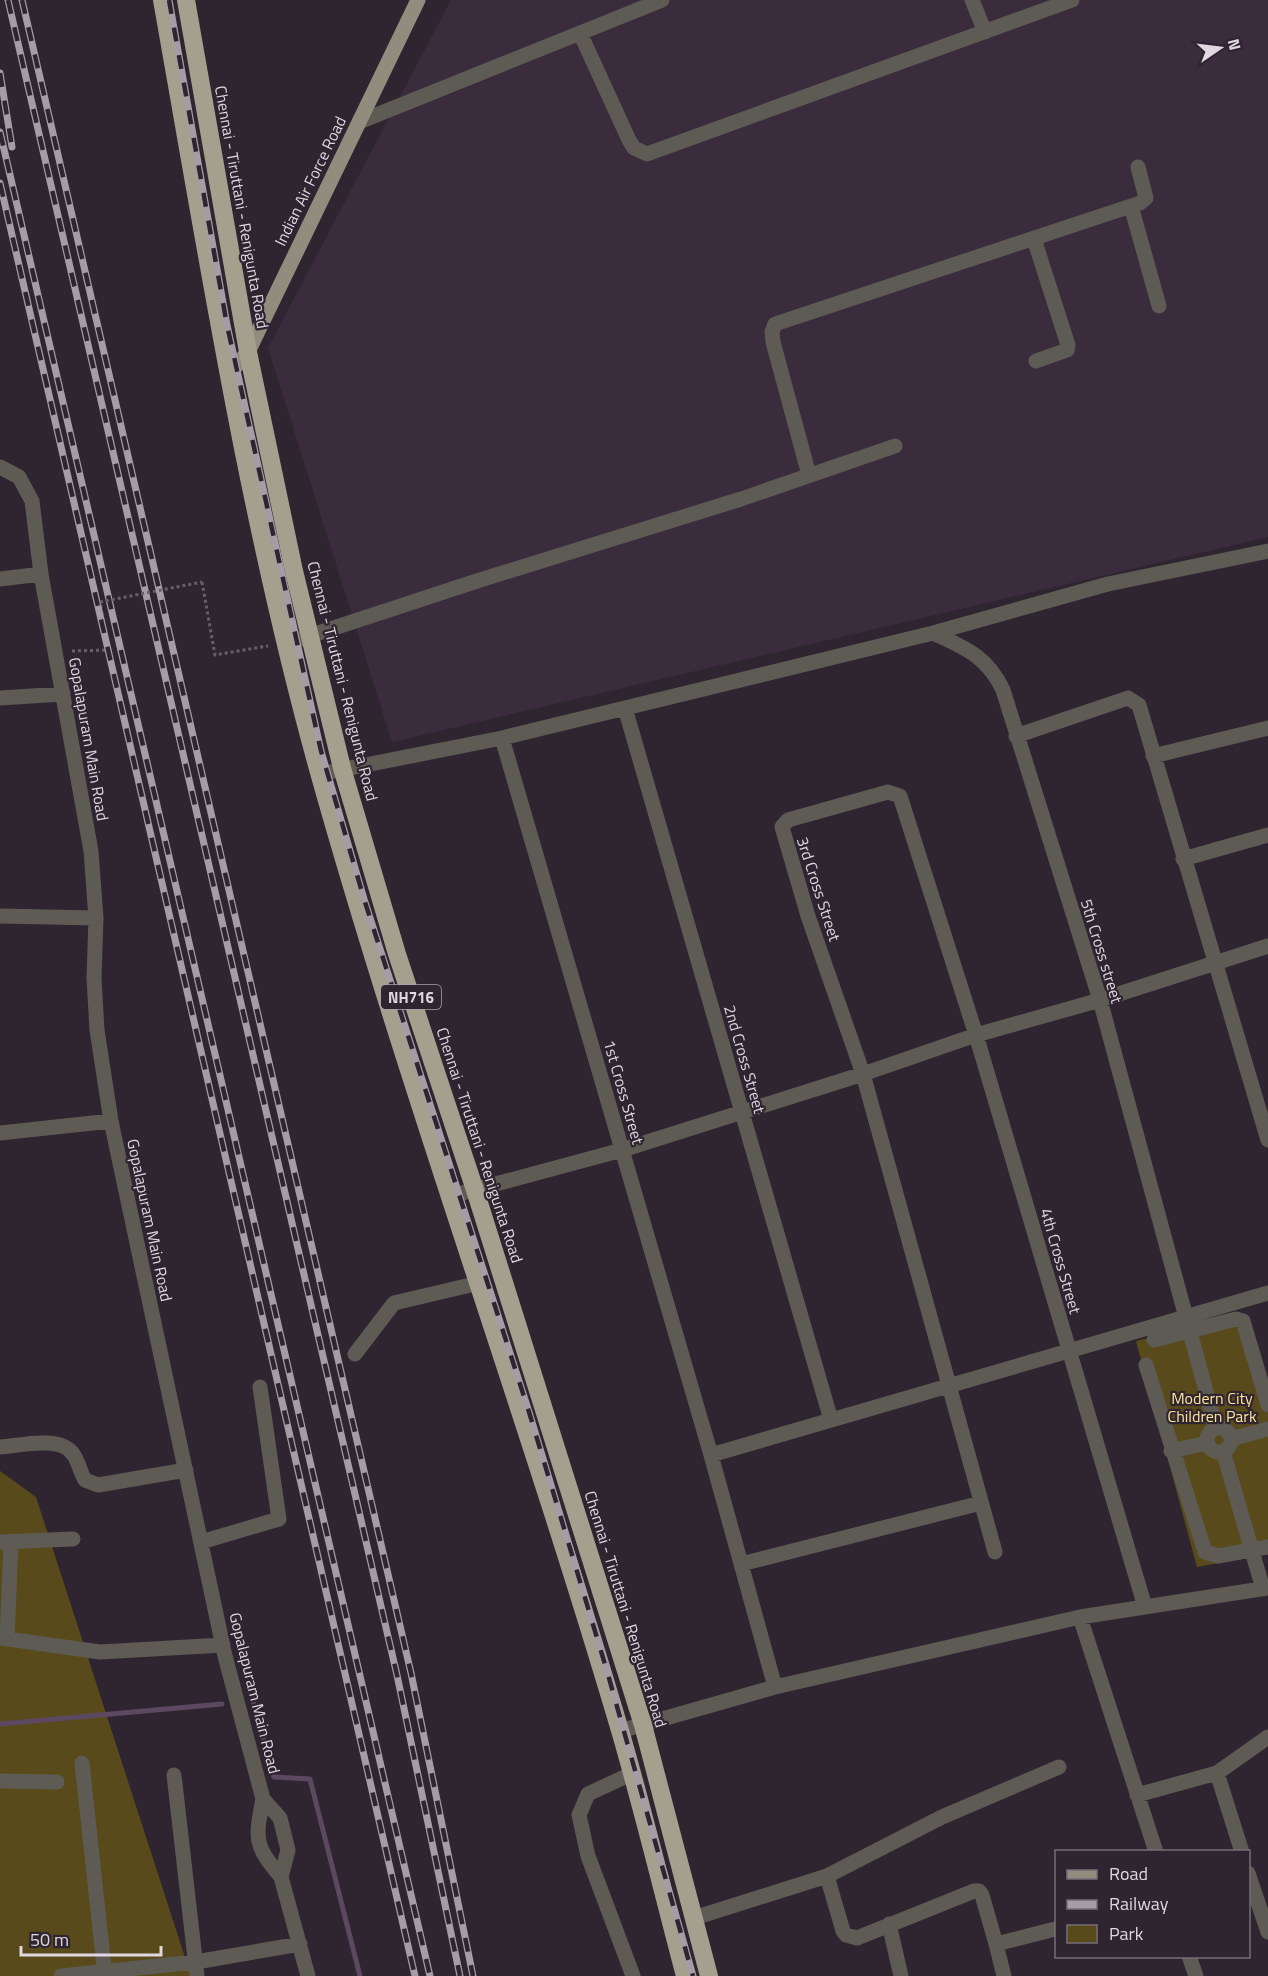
<svg xmlns="http://www.w3.org/2000/svg" width="1268" height="1976" font-family="'Titillium Web',sans-serif">
<style>
.built{fill:#3b2c3d}
.green{fill:#584a1a}
.lines{fill:none;stroke-linecap:round;stroke-linejoin:round}
.stream{stroke:#5d4861;stroke-width:5}
.path{stroke:#685f6a;stroke-width:3;stroke-dasharray:3 3;stroke-linecap:butt}
.minor{stroke:#5d5b54;stroke-width:15}
.major{stroke:#908c7e;stroke-width:15}
.highway{stroke:#a59f8e;stroke-width:18}
.rail-casing{stroke:#a59da6;stroke-width:7}
.rail{stroke:#2f2531;stroke-width:4.5;stroke-dasharray:14;stroke-linecap:butt}
.path-bridge{stroke:#685f6a;stroke-width:3;stroke-dasharray:3 3;stroke-linecap:butt}
.labels{text-anchor:middle;dominant-baseline:central;stroke-width:4.5;stroke-linejoin:round;paint-order:stroke}
.shield{fill:#2f2531;stroke:#aaa2ac;stroke-width:1.5}
.shield-label{font-size:15px;font-weight:bold;fill:#dfd8e0}
.street-label{font-size:16px;fill:#dfd8e0;stroke:#2f2531}
.park-label{font-size:16px;fill:#fbe396;stroke:#2f2531}
</style>
<rect width="100%" height="100%" fill="#2f2531"/>
<path class="built" d="M 451,0 L 1268,0 L 1268,537 L 392,742 L 268,348 Z"/>
<path class="green" d="M 1243,1314 L 1268,1400 L 1268,1554 L 1197,1567 L 1136,1341 Z
M 0,1471 L 36,1497 L 191,1976 L 0,1976 Z"/>
<g class="lines">
<path class="stream" d="M 253,1701 L 274,1777 L 310,1779 L 360,1976
M 0,1724 L 222,1704"/>
<path class="path" d="M 202,582 L 215,655 L 268,646
M 72,651 L 108,650 L 100,602"/>
<path class="minor" d="M 972,0 L 985,32
M 580,33 L 629,140 L 634,148 L 647,154 L 1072,0
M 359,122 L 662,0
M 1131,206 L 1159,306
M 1034,239 L 1068,345 L 1067,350 L 1036,361
M 0,467 L 19,477 L 32,501 L 41,574 L 91,851 L 96,918 L 94,978 L 97,1030 L 111,1121 L 225,1656 L 263,1799 L 280,1818 L 288,1850 L 281,1877 L 308,1976
M 809,475 L 773,342 L 772,332 L 775,324 L 1140,203 L 1146,198 L 1145,194 L 1138,167
M 0,579 L 41,574
M 933,633 C 965,648 987,656 1003,690 L 1100,1000 L 1216,1428
M 288,643 L 480,580 L 741,499 L 895,446
M 0,698 L 63,694
M 625,708 L 831,1420
M 1016,736 L 1128,698 L 1139,705 L 1268,1140
M 502,738 L 711,1455
M 1153,756 L 1268,728
M 320,774 L 502,738 L 933,633 L 1108,584 L 1268,551
M 1183,859 L 1268,835
M 0,916 L 96,918
M 0,1133 L 111,1121
M 451,1196 L 622,1150 L 863,1074 L 995,1552
M 1154,1340 L 1236,1319 L 1243,1321 L 1268,1405
M 355,1354 L 394,1303 L 479,1283
M 1146,1365 L 1205,1552 L 1218,1556 L 1268,1547
M1207 1440a12 12 0 1 1 24 0a12 12 0 1 1-24 0Z
M 1231,1439 L 1268,1429
M 0,1447 C 19,1446 60,1435 73,1454 C 79,1462 80,1472 85,1480 L 98,1485 L 186,1470
M 1171,1451 L 1207,1443
M 1223,1451 L 1263,1589
M 0,1542 L 73,1539
M 201,1542 L 279,1519 L 260,1387
M 741,1564 L 981,1503
M 1145,1607 L 976,1035 L 900,796 L 888,792 L 788,820 L 782,827 L 808,916 L 863,1074 L 976,1035 L 1100,1000 L 1268,946
M 1080,1617 L 1156,1852
M 0,1638 L 100,1652 L 223,1645
M 7,1639 L 11,1542
M 775,1687 L 711,1455 L 1268,1293
M 620,1731 L 775,1687 L 1080,1617 L 1268,1588
M 82,1763 L 105,1976
M 1217,1773 L 1242,1852
M 631,1774 L 588,1794 L 579,1815 L 588,1856 L 633,1976
M 174,1775 L 197,1976
M 0,1781 L 57,1782
M 1137,1795 L 1217,1773 L 1268,1737
M 263,1799 C 255,1839 254,1845 281,1877
M 1248,1873 L 1268,1932
M 827,1876 L 843,1931 L 846,1935 L 857,1938 L 974,1891 L 979,1891 L 982,1895 L 996,1944 L 1055,1929
M 694,1918 L 827,1876 L 942,1817 L 1059,1767
M 889,1924 L 901,1976
M 996,1944 L 1004,1976
M 1189,1956 L 1196,1976
M 61,1976 L 196,1962 L 300,1944"/>
<path class="major" d="M 229,374 L 248,352 L 418,0"/>
<path class="highway" d="M 162,0 C 208,259 249,522 320,776 C 410,1096 525,1409 619,1727 C 643,1809 663,1893 685,1976
M 186,0 L 248,352 L 294,571 L 342,768 L 397,954 L 475,1190 L 643,1725 L 709,1976"/>
<g class="rail-casing">
<path id="rail" d="M 8,0 L 397,1675 L 460,1976
M 22,0 L 411,1673 L 473,1976
M 169,0 L 227,325 L 321,751 L 364,899 L 529,1412 L 607,1671 L 693,1976
M 0,73 L 12,147
M 0,132 L 430,1976
M 0,183 L 415,1976"/>
</g>
<use href="#rail" class="rail"/>
<path class="path-bridge" d="M 100,602 L 202,582"/>
</g>
<g class="labels">
<rect class="shield" x="381" y="985" width="60" height="24" rx="4.5"/>
<g class="shield-label">
<text x="411" y="997">NH716</text>
</g>
<g class="street-label">
<text transform="translate(310 181) rotate(-64)">Indian Air Force Road</text>
<text transform="translate(242 207) rotate(80)">Chennai - Tiruttani - Renigunta Road</text>
<text transform="translate(343 681) rotate(76)">Chennai - Tiruttani - Renigunta Road</text>
<text transform="translate(89 739) rotate(80)">Gopalapuram Main Road</text>
<text transform="translate(819 889) rotate(72)">3rd Cross Street</text>
<text transform="translate(1102 951) rotate(73)">5th Cross street</text>
<text transform="translate(745 1059) rotate(74)">2nd Cross Street</text>
<text transform="translate(624 1092) rotate(74)">1st Cross Street</text>
<text transform="translate(480 1145) rotate(72)">Chennai - Tiruttani - Renigunta Road</text>
<text transform="translate(150 1220) rotate(78)">Gopalapuram Main Road</text>
<text transform="translate(1061 1261) rotate(74)">4th Cross Street</text>
<text transform="translate(626 1609) rotate(73)">Chennai - Tiruttani - Renigunta Road</text>
<text transform="translate(255 1693) rotate(76)">Gopalapuram Main Road</text>
</g>
<g class="park-label">
<text x="1212" y="1398">Modern City<tspan x="1212" dy="18">Children Park</tspan></text>
</g>
</g>
<rect x="1055" y="1850" width="195" height="108" fill="#2f2531" stroke="#756d77" stroke-width="1.5"/>
<rect x="1067" y="1870" width="30" height="9" fill="#908c7e" stroke="#756d77" stroke-width="1.5"/>
<text x="1109" y="1880" font-size="18" fill="#dfd8e0">Road</text>
<rect x="1067" y="1900" width="30" height="9" fill="#a59da6" stroke="#756d77" stroke-width="1.5"/>
<text x="1109" y="1910" font-size="18" fill="#dfd8e0">Railway</text>
<rect x="1067" y="1925" width="30" height="18" fill="#584a1a" stroke="#756d77" stroke-width="1.5"/>
<text x="1109" y="1940" font-size="18" fill="#dfd8e0">Park</text>
<g transform="translate(1220 48) rotate(76)" stroke="#2f2531" stroke-width="4.5" paint-order="stroke">
<path d="M0-4.5L10 22L0 15L-10 22Z" fill="#dfd8e0"/>
<text y="-9" font-size="16" font-weight="bold" text-anchor="middle" fill="#dfd8e0">N</text>
</g>
<path d="M21 1946v9h140v-9" fill="none" stroke="#dfd8e0" stroke-width="3"/>
<text x="30" y="1946" font-size="18" fill="#dfd8e0" stroke="#2f2531" stroke-width="4.5" paint-order="stroke">50 m</text>
</svg>
